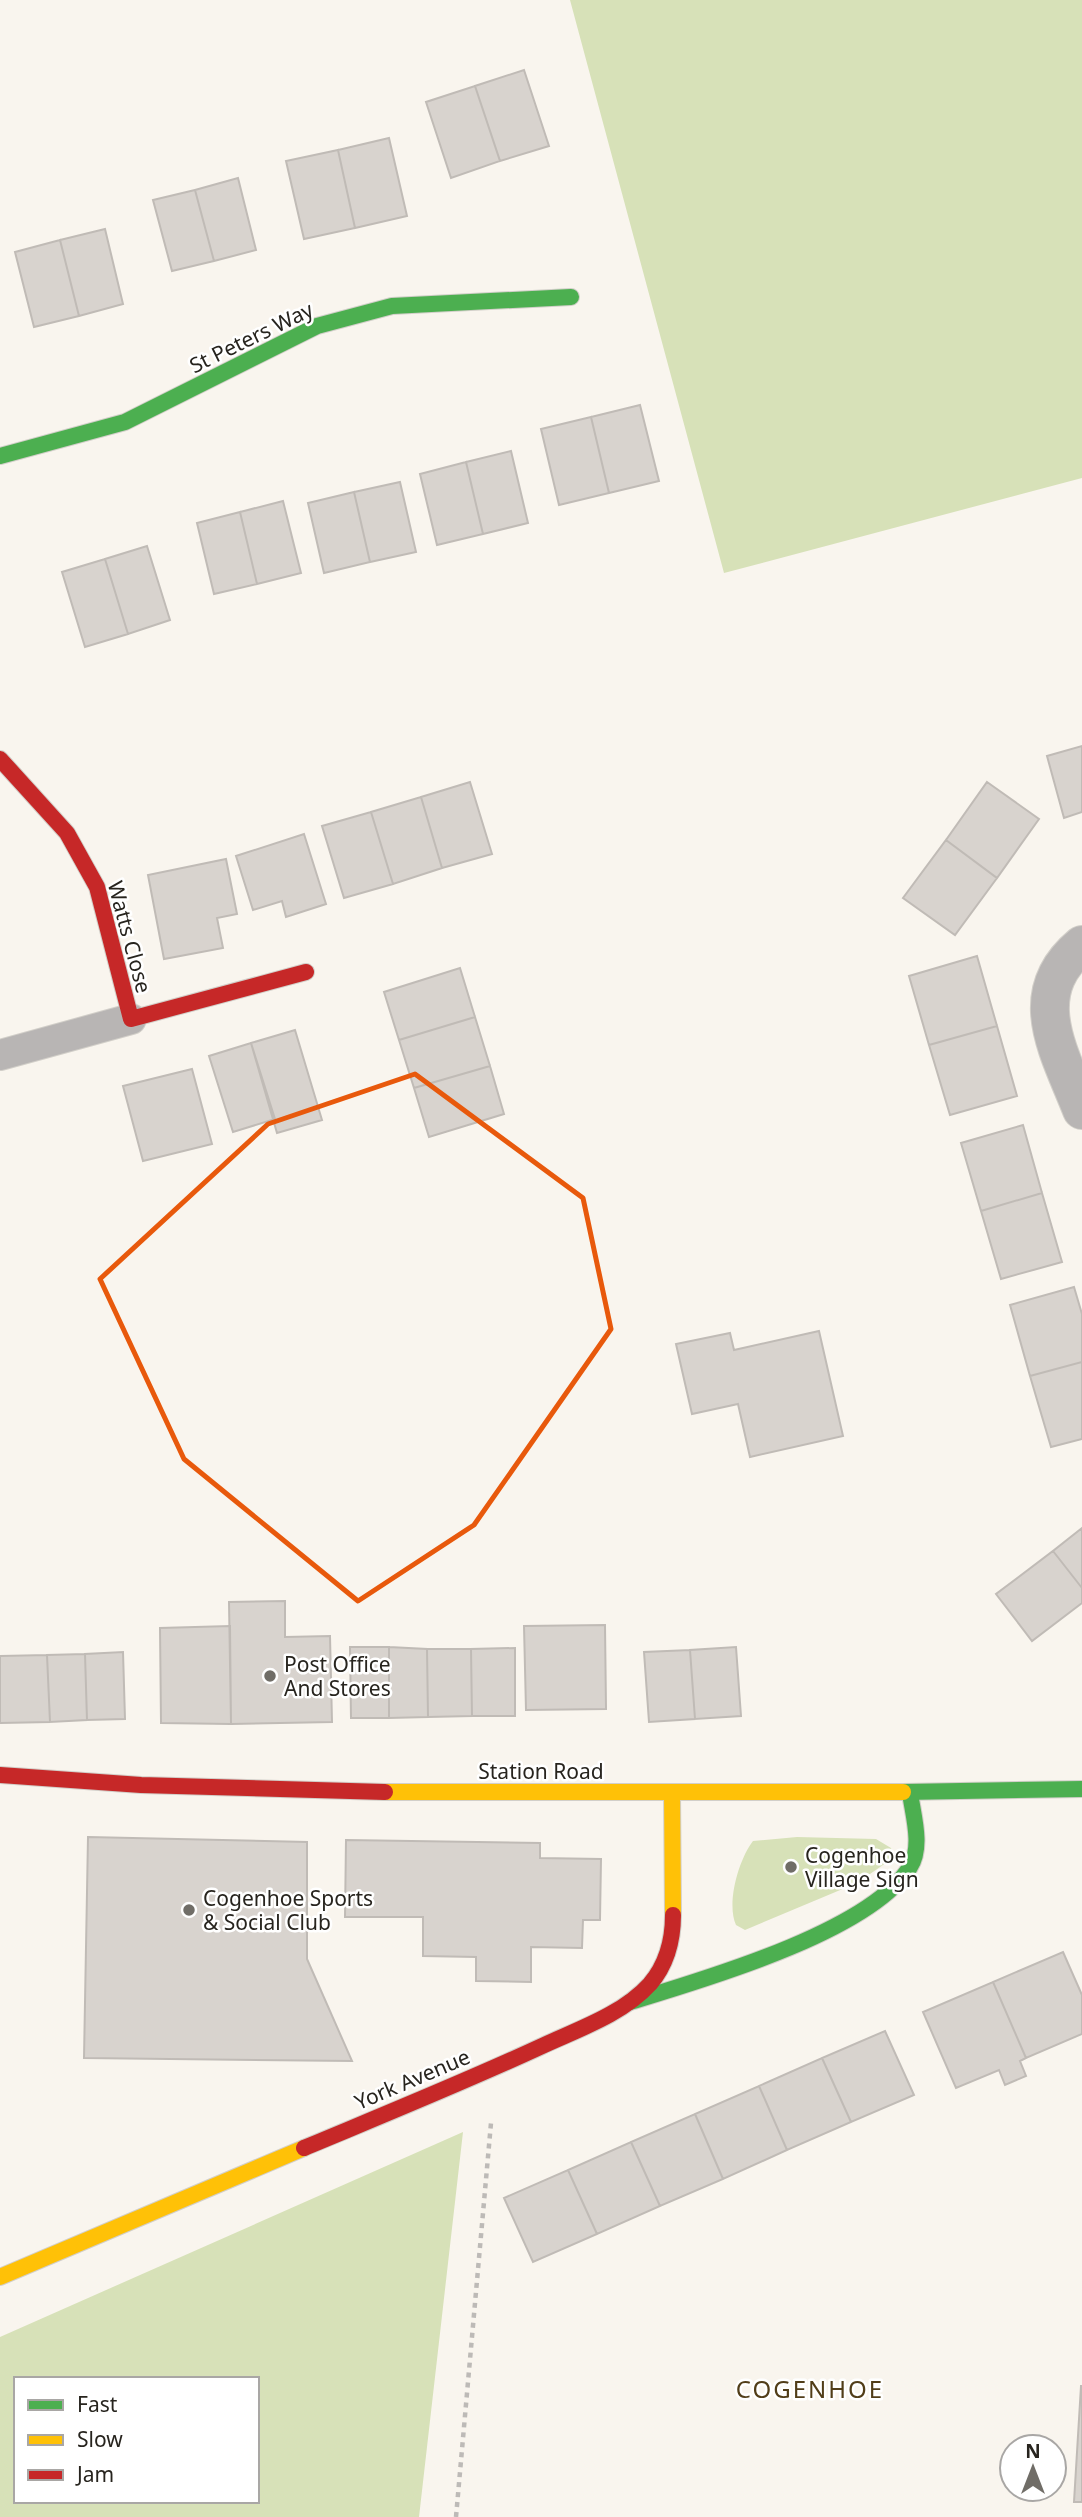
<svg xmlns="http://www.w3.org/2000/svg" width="1082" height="2517" font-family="'Noto Sans',sans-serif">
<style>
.green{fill:#d7e1b8;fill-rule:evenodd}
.building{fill:#d8d3ce;stroke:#c0bbb6;stroke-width:2}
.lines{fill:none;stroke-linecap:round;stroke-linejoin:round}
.lane-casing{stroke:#d2cfc9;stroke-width:32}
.street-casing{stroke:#d2cfc9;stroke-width:40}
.fast-casing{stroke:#d2cfc9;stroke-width:18}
.slow-casing{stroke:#d2cfc9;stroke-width:18}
.jam-casing{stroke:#d2cfc9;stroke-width:18}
.path{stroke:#bdbab7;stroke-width:4.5;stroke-dasharray:5 5;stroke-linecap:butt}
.lane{stroke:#b8b5b4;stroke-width:30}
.street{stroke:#b8b5b4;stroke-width:38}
.fast{stroke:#4caf50;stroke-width:16}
.slow{stroke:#ffc107;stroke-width:16}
.jam{stroke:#c62828;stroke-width:16}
.marked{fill:none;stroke:#e8590c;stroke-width:5;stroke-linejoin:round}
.poi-dot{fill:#706d67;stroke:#fff;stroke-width:2.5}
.labels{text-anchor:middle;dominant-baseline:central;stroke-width:5;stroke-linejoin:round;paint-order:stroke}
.street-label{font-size:21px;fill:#27241e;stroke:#fff}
.poi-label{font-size:21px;fill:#27241e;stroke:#fff;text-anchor:start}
.quarter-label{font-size:24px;letter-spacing:2px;fill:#513d18;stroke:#fff}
</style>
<rect width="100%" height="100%" fill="#f9f5ee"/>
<path class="green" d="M 570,0 L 1082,0 L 1082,478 L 724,573 Z
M 797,1837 L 876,1839 L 891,1848 L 893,1858 L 857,1883 L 745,1930 L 736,1925 C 726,1903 739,1859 753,1841 Z
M 463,2132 L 419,2517 L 0,2517 L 0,2337 ZM 16,2379 L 257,2379 L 257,2501 L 16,2501 Z"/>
<path class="building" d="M 524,70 L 549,146 L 500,161 L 475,86 Z
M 475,86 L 500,161 L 451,178 L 426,102 Z
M 389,138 L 407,216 L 355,228 L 338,150 Z
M 338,150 L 355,228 L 304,239 L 286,161 Z
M 238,178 L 256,250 L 214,261 L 195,190 Z
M 195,190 L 214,261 L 172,271 L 153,200 Z
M 105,229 L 123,304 L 79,316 L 60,240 Z
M 60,240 L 79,316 L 34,327 L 15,252 Z
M 640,405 L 659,481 L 609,493 L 591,417 Z
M 591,417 L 609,493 L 559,505 L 541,429 Z
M 511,451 L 528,523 L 483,534 L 466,462 Z
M 466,462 L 483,534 L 437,545 L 420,474 Z
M 400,482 L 416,552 L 370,562 L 354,492 Z
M 354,492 L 370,562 L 324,573 L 308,503 Z
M 283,501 L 301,573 L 257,584 L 240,512 Z
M 240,512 L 257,584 L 214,594 L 197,523 Z
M 147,546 L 170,620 L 128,634 L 105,559 Z
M 105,559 L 128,634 L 85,647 L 62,572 Z
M 1082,746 L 1082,812 L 1064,818 L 1047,756 Z
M 470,782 L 492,854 L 442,868 L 421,797 Z
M 987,782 L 1039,819 L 997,878 L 946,840 Z
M 421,797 L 442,868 L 393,884 L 371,812 Z
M 371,812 L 393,884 L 344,898 L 322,826 Z
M 304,834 L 326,904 L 286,917 L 282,901 L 253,910 L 236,856 Z
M 946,840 L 997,878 L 955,935 L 903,898 Z
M 226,859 L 237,914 L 217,918 L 223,948 L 164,959 L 148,875 Z
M 977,956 L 997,1026 L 929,1045 L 909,976 Z
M 460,968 L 475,1017 L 399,1040 L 384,992 Z
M 475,1017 L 490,1066 L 414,1088 L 399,1040 Z
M 997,1026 L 1017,1096 L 950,1115 L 929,1045 Z
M 295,1030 L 322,1120 L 277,1133 L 251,1043 Z
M 251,1043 L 275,1119 L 233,1132 L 209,1056 Z
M 490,1066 L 504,1114 L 429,1137 L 414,1088 Z
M 192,1069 L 212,1144 L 143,1161 L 123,1086 Z
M 1023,1125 L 1042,1193 L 981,1211 L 961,1143 Z
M 1042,1193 L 1062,1262 L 1001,1279 L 981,1211 Z
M 1074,1287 L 1082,1314 L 1082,1362 L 1030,1376 L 1010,1305 Z
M 819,1331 L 843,1436 L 750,1457 L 738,1404 L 692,1414 L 676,1344 L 730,1333 L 734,1350 Z
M 1082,1362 L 1082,1439 L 1051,1447 L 1030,1376 Z
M 1082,1528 L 1082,1588 L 1053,1551 Z
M 1053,1551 L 1082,1588 L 1082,1603 L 1032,1641 L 996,1594 Z
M 285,1601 L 285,1637 L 330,1636 L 332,1722 L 231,1724 L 229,1602 Z
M 605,1625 L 606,1709 L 526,1710 L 524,1626 Z
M 230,1626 L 231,1724 L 161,1723 L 160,1628 Z
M 350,1647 L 389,1647 L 389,1718 L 351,1718 Z
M 389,1647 L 427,1649 L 428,1717 L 389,1718 Z
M 736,1647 L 741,1716 L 695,1719 L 690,1650 Z
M 515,1648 L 515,1716 L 472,1716 L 471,1649 Z
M 427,1649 L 471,1649 L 472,1716 L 428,1717 Z
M 690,1650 L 695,1719 L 649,1722 L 644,1652 Z
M 123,1652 L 125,1719 L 87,1720 L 85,1654 Z
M 85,1654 L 87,1720 L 50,1722 L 47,1655 Z
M 47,1655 L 50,1722 L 0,1723 L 0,1656 Z
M 88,1837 L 307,1842 L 307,1959 L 352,2061 L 84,2058 Z
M 346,1840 L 540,1843 L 540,1858 L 601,1859 L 600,1920 L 583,1920 L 582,1948 L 531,1947 L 531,1982 L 476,1981 L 476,1957 L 423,1956 L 423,1917 L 345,1917 Z
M 1063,1952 L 1082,1995 L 1082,2034 L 1026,2058 L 993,1982 Z
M 993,1982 L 1026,2058 L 1020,2061 L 1026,2076 L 1005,2085 L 999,2070 L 956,2088 L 923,2012 Z
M 885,2031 L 914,2095 L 851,2122 L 822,2058 Z
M 822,2058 L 851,2122 L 787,2150 L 759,2086 Z
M 759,2086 L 787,2150 L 723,2179 L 695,2114 Z
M 695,2114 L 723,2179 L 660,2206 L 631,2142 Z
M 631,2142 L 660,2206 L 597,2234 L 568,2170 Z
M 568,2170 L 597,2234 L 533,2262 L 504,2198 Z
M 1081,2386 L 1082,2386 L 1082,2502 L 1074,2502 Z"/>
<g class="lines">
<g class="lane-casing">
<path id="lane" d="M 0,1055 L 131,1019"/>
</g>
<g class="street-casing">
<path id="street" d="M 1082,945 C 1023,994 1059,1051 1082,1110"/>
</g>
<g class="fast-casing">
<path id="fast" d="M 0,456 L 125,422 L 317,326 L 392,306 L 571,297
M 903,1792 L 1082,1789
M 630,2002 C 702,1980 870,1932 910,1867 C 923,1847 913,1815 910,1793"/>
</g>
<g class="slow-casing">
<path id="slow" d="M 385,1792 L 903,1792
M 672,1792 L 673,1915
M 0,2277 L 304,2148"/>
</g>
<g class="jam-casing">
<path id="jam" d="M 0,759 L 67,833 L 97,887 L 131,1019 L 306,972
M 0,1775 L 141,1785 L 385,1792
M 304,2148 C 383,2115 462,2083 540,2047 C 576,2030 622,2015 650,1984 C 667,1964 673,1941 673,1915"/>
</g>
<path class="path" d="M 456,2517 L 491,2123"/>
<use href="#lane" class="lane"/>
<use href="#street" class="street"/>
<use href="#fast" class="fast"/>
<use href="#slow" class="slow"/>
<use href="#jam" class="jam"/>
</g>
<path class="marked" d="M 415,1074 L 583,1198 L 611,1329 L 474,1525 L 358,1601 L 184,1459 L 100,1279 L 268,1124 Z"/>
<g class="poi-dot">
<circle cx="270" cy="1676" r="7"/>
<circle cx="791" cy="1867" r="7"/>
<circle cx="189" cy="1910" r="7"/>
</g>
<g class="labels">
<g class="street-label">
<text transform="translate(251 337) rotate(-26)">St Peters Way</text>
<text transform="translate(130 937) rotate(75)">Watts Close</text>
<text x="541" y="1771">Station Road</text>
<text transform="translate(412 2079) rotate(-23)">York Avenue</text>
</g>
<g class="poi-label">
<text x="284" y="1664">Post Office<tspan x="284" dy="24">And Stores</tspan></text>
<text x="805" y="1855">Cogenhoe<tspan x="805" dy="24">Village Sign</tspan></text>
<text x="203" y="1898">Cogenhoe Sports<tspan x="203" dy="24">&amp; Social Club</tspan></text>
</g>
<g class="quarter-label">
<text x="810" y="2388">COGENHOE</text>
</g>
</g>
<rect x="14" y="2377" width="245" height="126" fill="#ffffff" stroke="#a9a7a5" stroke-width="2"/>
<rect x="28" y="2400" width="35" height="10" fill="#4caf50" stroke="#a9a7a5" stroke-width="2"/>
<text x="77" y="2412" font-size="21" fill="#27241e">Fast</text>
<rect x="28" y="2435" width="35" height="10" fill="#ffc107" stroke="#a9a7a5" stroke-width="2"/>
<text x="77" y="2447" font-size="21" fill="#27241e">Slow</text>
<rect x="28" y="2470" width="35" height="10" fill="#c62828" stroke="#a9a7a5" stroke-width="2"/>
<text x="77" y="2482" font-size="21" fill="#27241e">Jam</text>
<g transform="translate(1033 2468)"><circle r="33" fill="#ffffff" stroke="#a9a7a5" stroke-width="2"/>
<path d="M0-5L12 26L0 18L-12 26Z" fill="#706d67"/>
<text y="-10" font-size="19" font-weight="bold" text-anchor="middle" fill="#27241e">N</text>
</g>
</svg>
